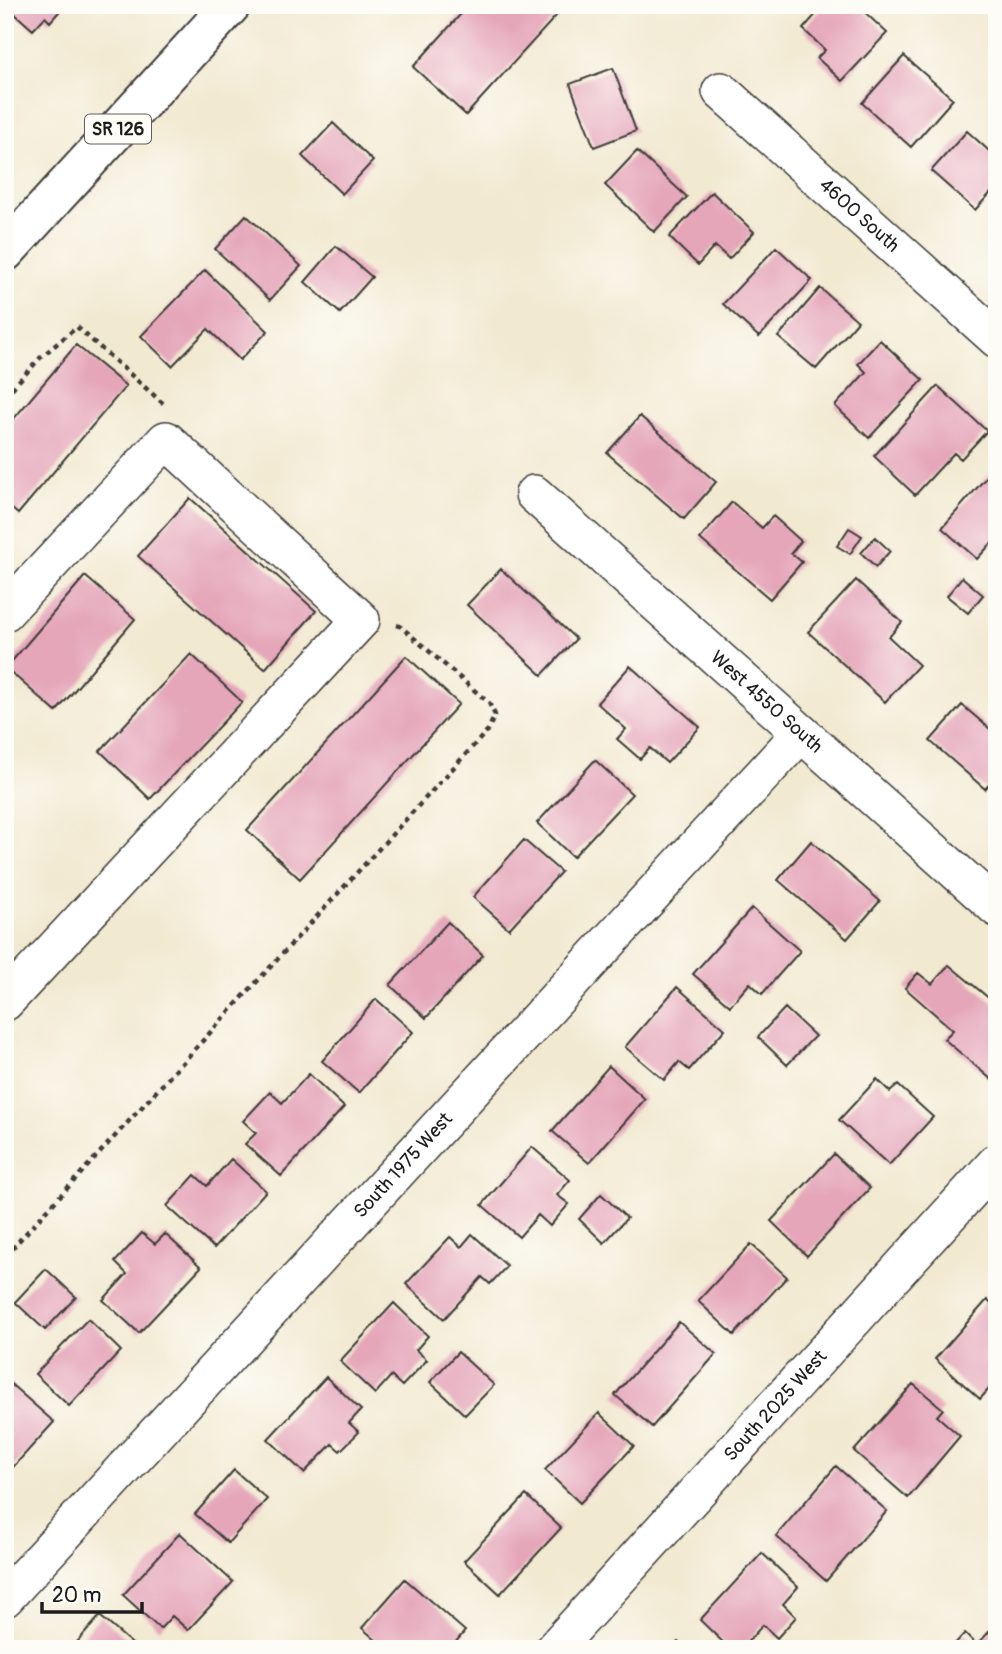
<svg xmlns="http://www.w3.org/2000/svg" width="1002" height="1654" font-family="Pangolin,sans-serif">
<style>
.building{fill:#e5a6ba}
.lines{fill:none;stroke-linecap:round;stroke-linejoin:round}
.minor-casing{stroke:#3c3b37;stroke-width:40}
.major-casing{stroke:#3c3b37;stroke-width:42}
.path{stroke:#3c3b37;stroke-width:4.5;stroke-dasharray:5 5;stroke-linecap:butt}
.minor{stroke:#fff;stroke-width:37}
.major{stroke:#fff;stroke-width:38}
.labels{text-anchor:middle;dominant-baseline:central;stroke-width:6;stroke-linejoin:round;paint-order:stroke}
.shield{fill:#fdfcf7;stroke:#605f5e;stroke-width:2}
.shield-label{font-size:18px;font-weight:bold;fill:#1c1c1c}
.street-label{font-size:19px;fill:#1c1c1c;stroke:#fdfcf7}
</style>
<rect width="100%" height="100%" fill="#fdfcf7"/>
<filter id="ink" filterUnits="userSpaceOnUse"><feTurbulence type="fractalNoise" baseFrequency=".0143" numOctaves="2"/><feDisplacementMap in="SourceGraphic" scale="14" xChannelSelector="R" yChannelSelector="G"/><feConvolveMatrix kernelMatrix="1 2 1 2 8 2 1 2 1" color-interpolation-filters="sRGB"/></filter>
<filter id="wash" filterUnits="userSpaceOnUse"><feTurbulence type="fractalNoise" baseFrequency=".00686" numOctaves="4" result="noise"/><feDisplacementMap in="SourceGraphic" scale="28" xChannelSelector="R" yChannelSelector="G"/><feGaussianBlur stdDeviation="1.57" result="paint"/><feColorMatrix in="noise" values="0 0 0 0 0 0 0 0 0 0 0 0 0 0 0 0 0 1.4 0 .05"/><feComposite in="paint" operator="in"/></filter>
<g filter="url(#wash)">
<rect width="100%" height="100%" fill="#f2e9d1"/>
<g id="blocks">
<path class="building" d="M 5,5 L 65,5 L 50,22 L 45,17 L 33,30 Z
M 469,5 L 566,5 L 466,115 L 413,67 Z
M 824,5 L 857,5 L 887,33 L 842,81 L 817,58 L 825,50 L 803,29 Z
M 904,56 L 953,99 L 911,147 L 862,103 Z
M 613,68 L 636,131 L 594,147 L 570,84 Z
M 333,123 L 373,161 L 342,194 L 302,156 Z
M 967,131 L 997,158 L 997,186 L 975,210 L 931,171 Z
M 637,151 L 687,197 L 654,232 L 605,185 Z
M 712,192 L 754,232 L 729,259 L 715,246 L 698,265 L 669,237 Z
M 246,215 L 301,266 L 270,300 L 215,249 Z
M 336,246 L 372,277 L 340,313 L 305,282 Z
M 776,247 L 812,280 L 759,337 L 723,304 Z
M 205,270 L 268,331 L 240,360 L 208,329 L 172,366 L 141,336 Z
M 820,288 L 858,321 L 816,369 L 778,337 Z
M 880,340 L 923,380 L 869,438 L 835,406 L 866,372 L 858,364 Z
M 76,345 L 126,386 L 18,514 L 5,503 L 5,429 Z
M 938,386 L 987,431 L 961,459 L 954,453 L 915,495 L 874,456 Z
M 640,416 L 716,482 L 684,519 L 607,453 Z
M 997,465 L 997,537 L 977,559 L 942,528 Z
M 190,498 L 316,611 L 265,669 L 138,556 Z
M 732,502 L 762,528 L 773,516 L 801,541 L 791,553 L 802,562 L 770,599 L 700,539 Z
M 849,528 L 862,536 L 850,554 L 837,546 Z
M 875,537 L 890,551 L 876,567 L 861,553 Z
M 501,569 L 576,639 L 542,675 L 467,605 Z
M 85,576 L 135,619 L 56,712 L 6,668 Z
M 962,577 L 983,595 L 968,613 L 947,596 Z
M 856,580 L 902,622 L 889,637 L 919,665 L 885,702 L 808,632 Z
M 191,654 L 242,702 L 150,799 L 100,751 Z
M 406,656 L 459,704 L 300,879 L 247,830 Z
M 630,666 L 700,727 L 667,763 L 650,748 L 640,759 L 617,739 L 626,729 L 597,703 Z
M 962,705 L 997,735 L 997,776 L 985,789 L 930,741 Z
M 595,760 L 632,794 L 573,857 L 537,823 Z
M 524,840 L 561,872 L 509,929 L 473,897 Z
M 811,841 L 880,901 L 847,939 L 778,880 Z
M 752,908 L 800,951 L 762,994 L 750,983 L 730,1006 L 693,974 Z
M 448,922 L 483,955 L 426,1018 L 390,985 Z
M 949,965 L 997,1005 L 997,1074 L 992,1080 L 944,1039 L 953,1030 L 905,988 L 918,973 L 932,984 Z
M 677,987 L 725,1029 L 689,1070 L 679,1062 L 664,1080 L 625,1047 Z
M 376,999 L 413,1032 L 359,1093 L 322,1061 Z
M 785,1008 L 815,1036 L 787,1065 L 758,1037 Z
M 609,1066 L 645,1099 L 589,1163 L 552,1131 Z
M 309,1074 L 344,1107 L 281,1176 L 245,1144 L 256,1133 L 243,1121 L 270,1092 L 282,1103 Z
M 877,1079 L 890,1092 L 898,1085 L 933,1117 L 889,1165 L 839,1120 Z
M 532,1147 L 570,1180 L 557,1195 L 569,1204 L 550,1226 L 538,1215 L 519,1237 L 482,1205 Z
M 834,1154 L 870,1188 L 807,1256 L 771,1221 Z
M 231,1159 L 266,1191 L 214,1248 L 167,1206 L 195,1175 L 207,1186 Z
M 601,1194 L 627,1218 L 604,1243 L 579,1219 Z
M 142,1233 L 155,1244 L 165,1234 L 201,1267 L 139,1333 L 103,1300 L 127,1274 L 115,1262 Z
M 472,1234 L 507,1266 L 490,1284 L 482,1277 L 444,1319 L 406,1284 L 450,1237 L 461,1247 Z
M 751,1244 L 787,1277 L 734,1335 L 698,1301 Z
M 46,1269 L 76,1297 L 45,1330 L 15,1302 Z
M 987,1300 L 997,1309 L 997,1380 L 980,1399 L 935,1359 Z
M 394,1303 L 428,1336 L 416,1350 L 427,1360 L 402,1386 L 391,1376 L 375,1394 L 340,1361 Z
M 88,1319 L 121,1351 L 69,1406 L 35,1374 Z
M 679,1322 L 716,1354 L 652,1427 L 615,1395 Z
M 458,1352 L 494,1385 L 465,1415 L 430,1382 Z
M 326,1377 L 361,1410 L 349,1423 L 359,1432 L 340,1451 L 332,1444 L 304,1473 L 268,1439 Z
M 5,1379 L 54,1422 L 5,1476 Z
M 913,1384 L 943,1409 L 937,1416 L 960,1436 L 908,1498 L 854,1451 Z
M 599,1413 L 634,1446 L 580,1503 L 545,1470 Z
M 836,1466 L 887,1511 L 826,1581 L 776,1536 Z
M 234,1470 L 267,1499 L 228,1543 L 195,1514 Z
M 526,1495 L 561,1528 L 500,1594 L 464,1561 Z
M 180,1533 L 233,1582 L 188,1630 L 172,1616 L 160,1629 L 123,1595 Z
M 762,1553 L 798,1587 L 783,1604 L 796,1617 L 777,1638 L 763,1625 L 741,1649 L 730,1649 L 700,1620 Z
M 405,1579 L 465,1631 L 450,1649 L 386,1649 L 362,1628 Z
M 100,1616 L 138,1649 L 71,1649 Z
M 997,1623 L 997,1649 L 950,1649 L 965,1633 L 977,1645 Z
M 678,1642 L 686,1649 L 672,1649 Z"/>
</g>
</g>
<g filter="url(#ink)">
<use href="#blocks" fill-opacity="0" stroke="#3c3b37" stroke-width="2"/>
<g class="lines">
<g class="minor-casing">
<g id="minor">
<path id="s1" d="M 721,91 L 997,339"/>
<path id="s2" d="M 534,494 L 997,908"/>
<path d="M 5,612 L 166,440 L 361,620 L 5,1002"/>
<path id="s3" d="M 5,1598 L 801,733"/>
<path id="s4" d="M 554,1649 L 997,1162"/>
</g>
</g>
<g class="major-casing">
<path id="major" d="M 5,252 L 231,5"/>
</g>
<path class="path" d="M 5,396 L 41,357 L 77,327 L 166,406
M 5,1256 L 488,730 L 495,715 L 489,703 L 400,626 L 394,625"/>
<use href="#minor" class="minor"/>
<use href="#major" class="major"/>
</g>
</g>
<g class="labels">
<rect class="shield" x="85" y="114.5" width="66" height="29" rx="5"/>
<g class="shield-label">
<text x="118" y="129">SR 126</text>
</g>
<g class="street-label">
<text stroke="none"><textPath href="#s1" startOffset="186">4600 South</textPath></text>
<text stroke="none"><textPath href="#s2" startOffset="312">West 4550 South</textPath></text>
<text stroke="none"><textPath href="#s3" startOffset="588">South 1975 West</textPath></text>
<text stroke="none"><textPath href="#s4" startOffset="329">South 2025 West</textPath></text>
</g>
</g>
<rect width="1002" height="1654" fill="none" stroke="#fdfcf7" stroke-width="28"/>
<path d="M42 1602v10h100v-10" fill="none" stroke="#1c1c1c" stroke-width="3.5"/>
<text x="52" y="1602" font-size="21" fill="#1c1c1c" stroke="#fdfcf7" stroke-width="5" paint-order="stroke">20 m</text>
</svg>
